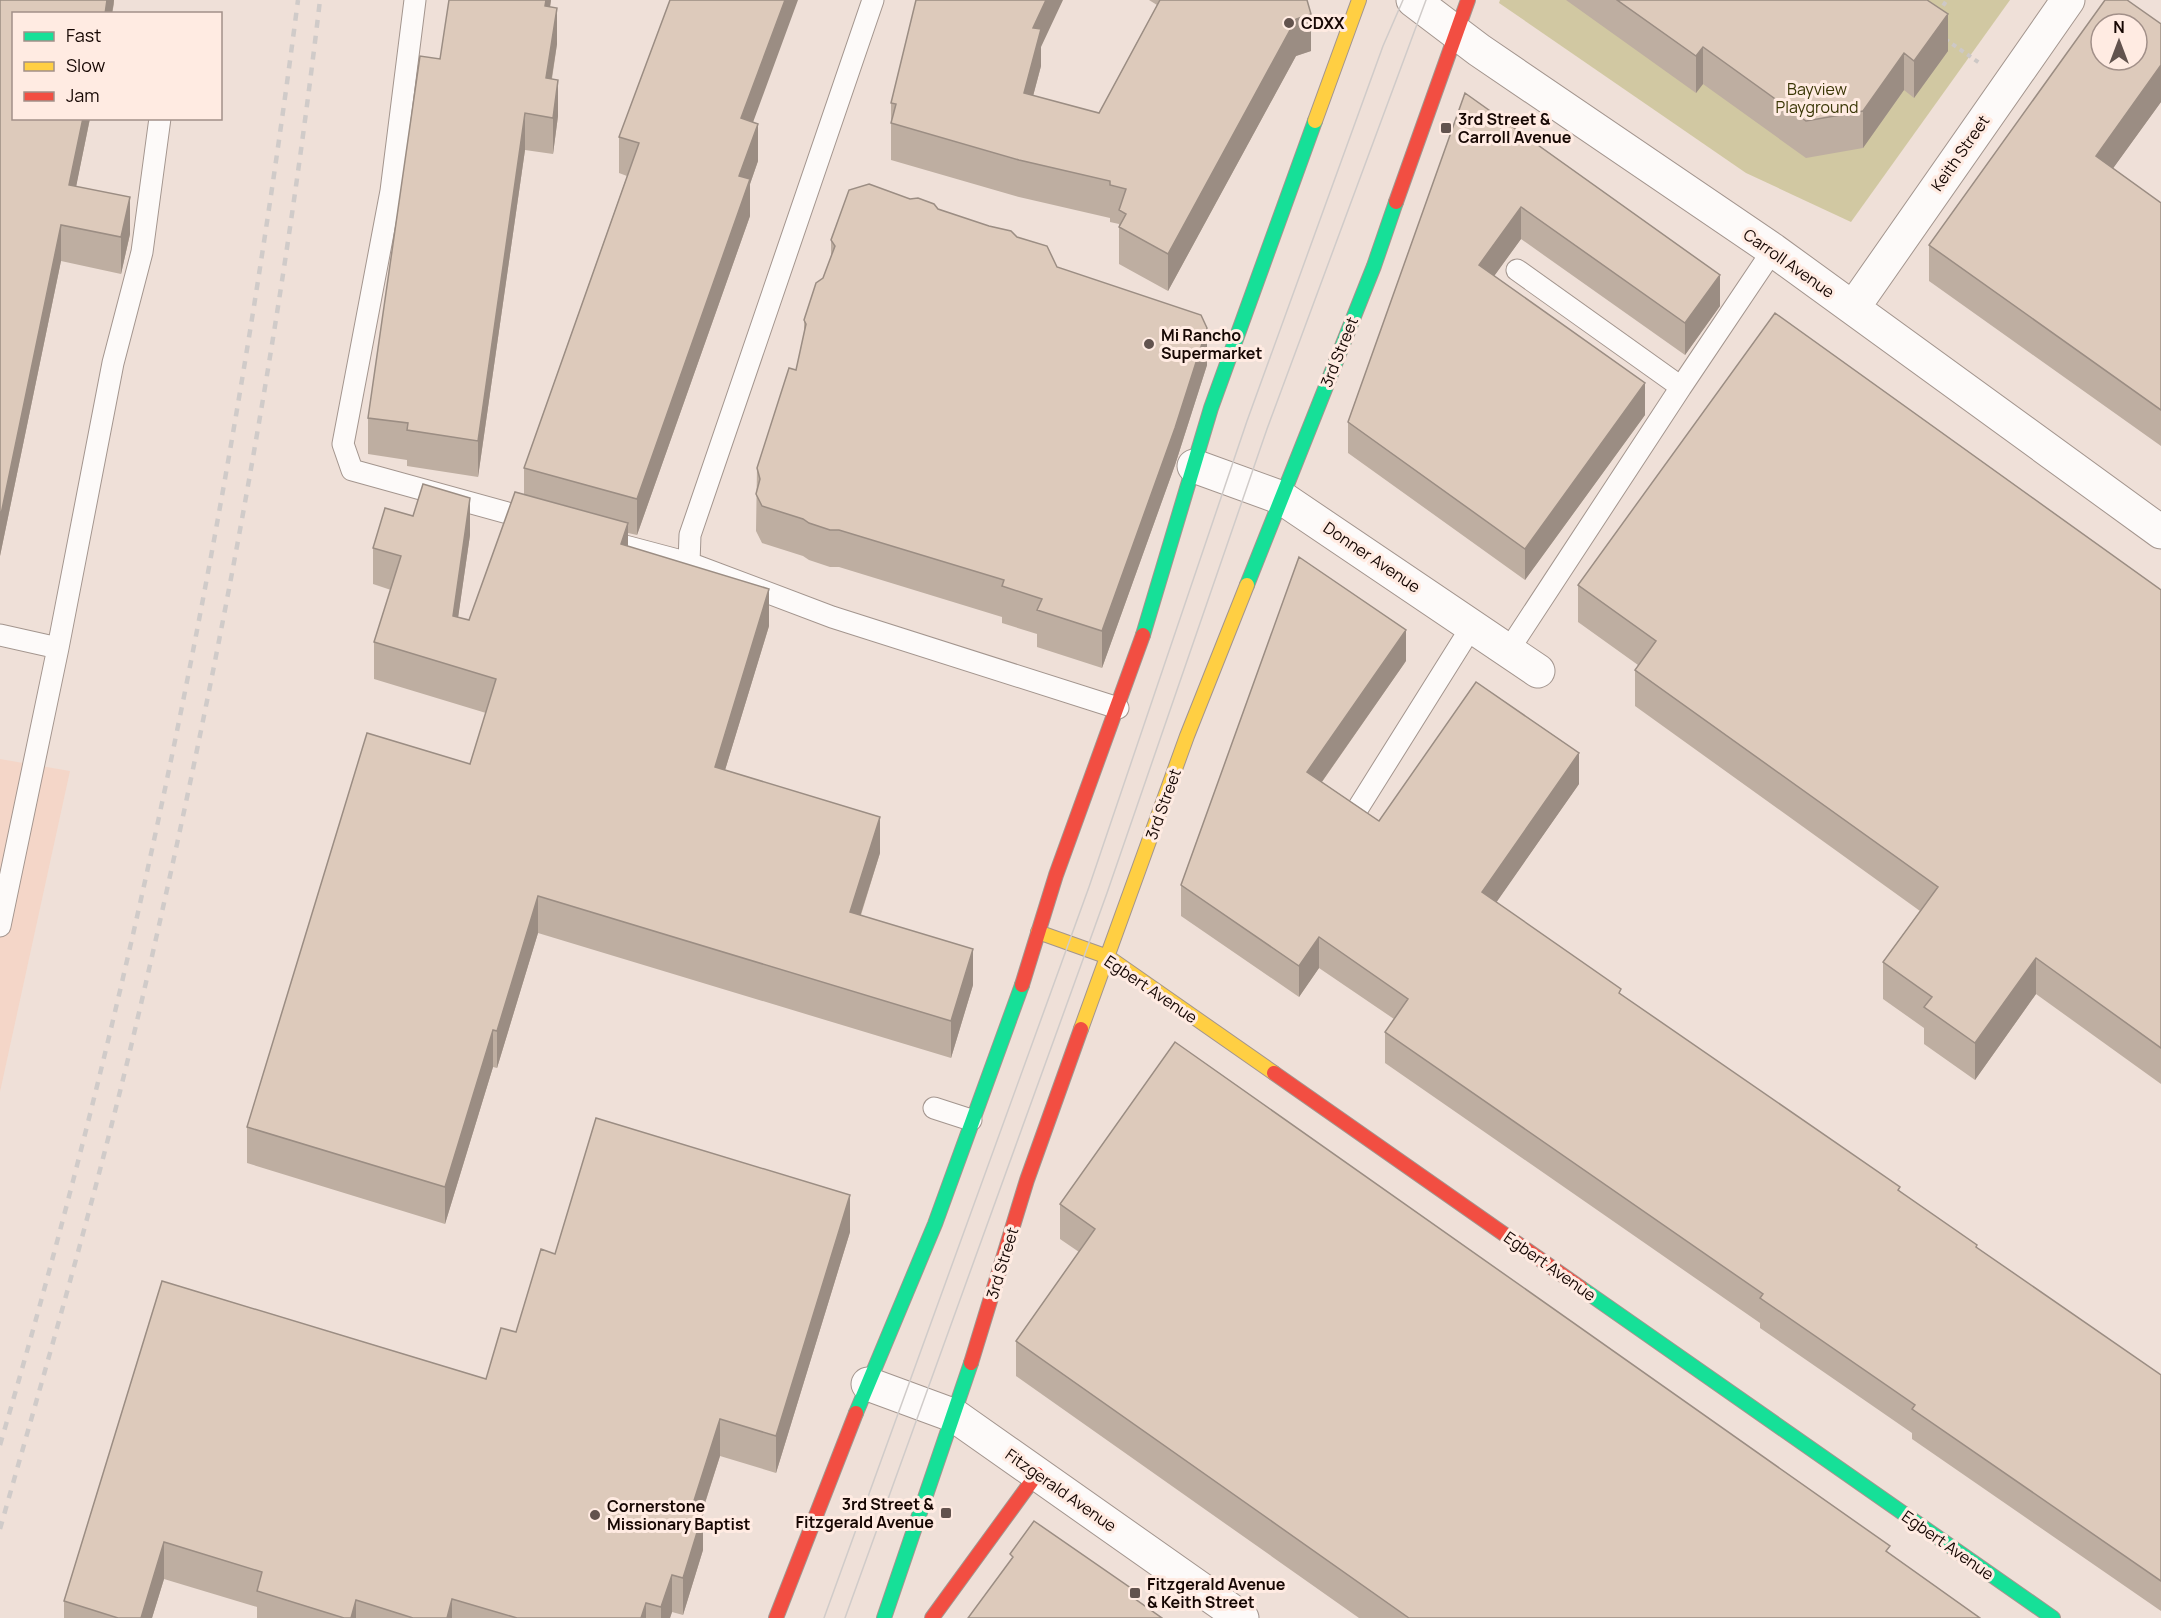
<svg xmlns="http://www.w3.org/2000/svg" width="2161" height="1618" font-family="Manrope,sans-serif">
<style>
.built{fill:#f4d6c8}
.green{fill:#d1c8a2}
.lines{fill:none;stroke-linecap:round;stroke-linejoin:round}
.lane-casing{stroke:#a3958e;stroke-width:23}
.street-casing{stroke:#a3958e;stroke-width:35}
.fast-casing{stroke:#a3958e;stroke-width:16}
.slow-casing{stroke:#a3958e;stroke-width:16}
.jam-casing{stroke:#a3958e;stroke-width:16}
.path{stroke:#cdc8c6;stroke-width:4;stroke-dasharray:4.5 4.5;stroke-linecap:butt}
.lane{stroke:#fdfaf9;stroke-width:21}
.street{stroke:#fdfaf9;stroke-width:33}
.fast{stroke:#16e098;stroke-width:14}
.slow{stroke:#ffcf43;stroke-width:14}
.jam{stroke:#f24e42;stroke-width:14}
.tram{stroke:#d0cbc9;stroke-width:1.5}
.rail{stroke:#d0cbc9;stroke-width:4.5;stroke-dasharray:8 8;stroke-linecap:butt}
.wall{fill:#beaea1}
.shaded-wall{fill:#9b8d83}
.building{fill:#ddcabb;stroke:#9b8d83;stroke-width:1.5;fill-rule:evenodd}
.poi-dot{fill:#62534e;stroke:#ffebe2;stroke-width:2}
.labels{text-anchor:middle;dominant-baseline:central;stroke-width:6;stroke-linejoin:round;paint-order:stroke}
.poi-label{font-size:16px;font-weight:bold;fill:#160703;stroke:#ffebe2;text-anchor:start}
.park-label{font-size:16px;fill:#3a3706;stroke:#ffebe2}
.street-label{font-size:16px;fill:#160703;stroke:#ffebe2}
</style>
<rect width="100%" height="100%" fill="#efe0d8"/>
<path class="built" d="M 0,759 L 70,771 L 0,1092 Z"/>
<path class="green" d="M 1500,0 L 2010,0 L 1851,222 L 1746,173 L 1499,3 Z"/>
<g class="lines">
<g class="lane-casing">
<path id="lane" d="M 415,0 L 391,191 L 343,444 L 352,470 L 533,520
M 873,0 L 690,535 L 689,563 L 832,617 L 1118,708
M 1517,270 L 1681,387 L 1773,250
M 610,542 L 689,563
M 0,635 L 58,648
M 1508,651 L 1681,387
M 1353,816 L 1472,626
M 0,926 L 58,648 L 113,363 L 142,252 L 160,118
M 934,1108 L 971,1120"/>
</g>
<g class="street-casing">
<path id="street" d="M 1413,0 L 1479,50 L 1773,250 L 2161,532
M 1853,308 L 2068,0
M 1194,466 L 1282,498 L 1538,671
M 868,1384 L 955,1416 L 1242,1618"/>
</g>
<g class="fast-casing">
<path id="fast" d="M 1247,585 L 1374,266 L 1396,202
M 1143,635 L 1211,408 L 1315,121
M 1581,1288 L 2053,1618
M 856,1413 L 935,1224 L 1022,985
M 884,1618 L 971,1363"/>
</g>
<g class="slow-casing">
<path id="slow" d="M 1315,121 L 1359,0
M 1038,932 L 1108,957 L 1274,1073
M 1081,1029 L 1187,736 L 1247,585"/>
</g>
<g class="jam-casing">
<path id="jam" d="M 1396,202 L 1468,0
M 1022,985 L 1056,875 L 1143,635
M 1274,1073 L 1581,1288
M 971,1363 L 1027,1180 L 1081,1029
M 776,1618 L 856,1413
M 932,1618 L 1037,1474"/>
</g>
<path class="path" d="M 1938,13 L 1947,0
M 1945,39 L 1981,64"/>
<use href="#lane" class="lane"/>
<use href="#street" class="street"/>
<use href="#fast" class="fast"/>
<use href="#slow" class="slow"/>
<use href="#jam" class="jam"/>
<path class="tram" d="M 824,1618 L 1089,887 L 1247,421 L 1383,46 L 1403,0
M 845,1618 L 1107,893 L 1267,429 L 1426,0"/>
<path class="rail" d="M 0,1445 C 139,973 235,488 298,0
M 0,1529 C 48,1360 97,1192 137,1021 C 216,684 280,343 320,0"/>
</g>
<path class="wall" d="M 0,0 L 114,0 L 114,4 L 76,186 L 130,234 L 121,274 L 61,261 L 0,556 Z
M 551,0 L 550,7 L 557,44 L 552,79 L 558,116 L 553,154 L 525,150 L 478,477 L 407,466 L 407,460 L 368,454 L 368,418 L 440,59 Z
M 1149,0 L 1307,0 L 1311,51 L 1296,56 L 1168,291 L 1119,264 L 1119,224 L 1110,222 L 1110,218 L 1019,197 L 891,160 L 891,103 L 1041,47 L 1041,66 L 1033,96 L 1099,113 L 1157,5 Z
M 1566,0 L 1927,0 L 1948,51 L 1914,98 L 1904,90 L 1863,148 L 1806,158 L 1703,84 L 1696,93 Z
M 2161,24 L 2161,102 L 2113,168 L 2161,203 L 2161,446 L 1929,281 L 1929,245 Z
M 1465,93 L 1720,306 L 1685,355 L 1521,239 L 1494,276 L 1645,415 L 1525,580 L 1348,453 L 1348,422 Z
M 753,123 L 758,161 L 750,184 L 750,216 L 637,535 L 628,533 L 628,546 L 769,626 L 725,770 L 880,853 L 861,915 L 973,985 L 951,1058 L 538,933 L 497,1068 L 493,1067 L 445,1224 L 247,1163 L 247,1127 L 470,764 L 486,713 L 374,679 L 374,642 L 391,590 L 373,584 L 373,548 L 470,535 L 458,617 L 469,620 L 524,494 L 524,468 L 627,176 L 619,173 L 619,137 Z
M 938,209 L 1017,237 L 1057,267 L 1207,365 L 1175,465 L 1102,668 L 1037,647 L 1037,634 L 1002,623 L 1002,617 L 839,567 L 830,567 L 809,560 L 803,556 L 762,543 L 756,531 L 757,468 L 796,370 L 804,335 L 804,320 L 823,278 L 831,256 L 831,240 Z
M 1578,585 L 2161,590 L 2161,1084 L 2036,994 L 1975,1080 L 1924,1044 L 1924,1028 L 1883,999 L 1883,962 L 1920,911 L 1635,706 L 1635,670 L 1638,665 L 1578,622 Z
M 1406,661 L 1322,782 L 1379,821 L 1579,784 L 1496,902 L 1621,995 L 1900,1192 L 1977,1248 L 2161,1375 L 2161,1611 L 1912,1439 L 1912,1433 L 1760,1328 L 1760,1323 L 1385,1063 L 1385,1032 L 1394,1019 L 1319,968 L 1299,997 L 1181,916 L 1181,885 Z
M 1060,1204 L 1890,1554 L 1980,1618 L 1359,1618 L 1016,1376 L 1016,1341 L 1079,1252 L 1060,1239 Z
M 850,1232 L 776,1473 L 720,1456 L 702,1513 L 703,1550 L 683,1615 L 672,1612 L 670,1618 L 257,1618 L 257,1607 L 164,1579 L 152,1618 L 64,1618 L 64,1601 L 162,1281 L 486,1379 L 516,1332 L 555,1254 Z"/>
<path class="shaded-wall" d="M 107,0 L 114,0 L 112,14 L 105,14 Z
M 546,0 L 551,0 L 545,42 L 545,6 Z
M 785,0 L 798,0 L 741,155 L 741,118 Z
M 1046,0 L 1063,0 L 1041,47 L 1041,66 L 1024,130 L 1024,93 L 1033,28 Z
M 557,8 L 557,44 L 546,114 L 546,78 Z
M 1311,14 L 1311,51 L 1296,56 L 1168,291 L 1168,254 L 1296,19 Z
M 1948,14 L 1948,51 L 1914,98 L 1914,61 Z
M 1703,47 L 1703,84 L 1696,93 L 1696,56 Z
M 1904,53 L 1904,90 L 1863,148 L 1863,111 Z
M 2161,65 L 2161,102 L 2096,192 L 2096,156 Z
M 558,80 L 558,116 L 553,154 L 553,118 Z
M 525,113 L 525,150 L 478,477 L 478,441 Z
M 83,118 L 90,118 L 69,222 L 69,185 Z
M 758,124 L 758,161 L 750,184 L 750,216 L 637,535 L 637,499 L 739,176 Z
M 130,197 L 130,234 L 121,274 L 121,237 Z
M 1521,207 L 1521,239 L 1479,297 L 1479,265 Z
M 61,225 L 61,261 L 0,556 L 0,519 Z
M 1720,275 L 1720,306 L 1685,355 L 1685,323 Z
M 1207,328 L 1207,365 L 1175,465 L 1102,668 L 1102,631 Z
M 1645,383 L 1645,415 L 1525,580 L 1525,549 Z
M 470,498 L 470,535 L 453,653 L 453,616 Z
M 628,523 L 628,559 L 621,544 Z
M 769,589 L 769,626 L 715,803 L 715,767 Z
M 1406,630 L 1406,661 L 1307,803 L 1307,772 Z
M 1579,753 L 1579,784 L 1482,923 L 1482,892 Z
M 880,817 L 880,853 L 850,948 L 850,912 Z
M 538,896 L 538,933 L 497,1068 L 497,1031 Z
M 1319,937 L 1319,968 L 1299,997 L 1299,966 Z
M 973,949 L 973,985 L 951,1058 L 951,1021 Z
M 2036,958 L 2036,994 L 1975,1080 L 1975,1043 Z
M 493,1030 L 493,1067 L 445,1224 L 445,1187 Z
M 850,1195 L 850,1232 L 776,1473 L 776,1436 Z
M 720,1419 L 720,1456 L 691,1546 L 691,1510 Z
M 703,1513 L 703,1550 L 683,1615 L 683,1578 Z
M 164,1542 L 164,1579 L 152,1618 L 141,1618 Z
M 672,1575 L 672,1612 L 670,1618 L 661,1618 L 661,1607 Z
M 452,1599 L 452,1618 L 447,1618 Z
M 356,1600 L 356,1618 L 351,1618 Z
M 646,1603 L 646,1618 L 641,1618 Z"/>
<path class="building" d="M 0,0 L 107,0 L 105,14 L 14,14 L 14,118 L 83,118 L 69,185 L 130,197 L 121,237 L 61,225 L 0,519 Z
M 449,0 L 546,0 L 545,6 L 557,8 L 546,78 L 558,80 L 553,118 L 525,113 L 478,441 L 407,430 L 408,423 L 368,418 L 420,56 L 440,59 Z
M 670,0 L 785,0 L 741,118 L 758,124 L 739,176 L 750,179 L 637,499 L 524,468 L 639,143 L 619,137 Z
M 916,0 L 1046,0 L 1033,28 L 1041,29 L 1024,93 L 1099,113 L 1160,0 L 1307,0 L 1311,14 L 1296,19 L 1168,254 L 1119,227 L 1126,214 L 1119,210 L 1126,189 L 1110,185 L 1110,181 L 1019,160 L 891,123 L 896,104 L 891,103 Z
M 1617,0 L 1927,0 L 1948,14 L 1914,61 L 1904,53 L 1863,111 L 1806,121 L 1703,47 L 1696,56 Z
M 2105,0 L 2127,0 L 2161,24 L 2161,65 L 2096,156 L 2161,203 L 2161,410 L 1929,245 ZM 2101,24 L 2137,24 L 2137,60 L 2101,60 Z
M 1465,93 L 1720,275 L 1685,323 L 1521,207 L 1479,265 L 1645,383 L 1525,549 L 1348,422 Z
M 869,184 L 910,199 L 918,198 L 934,204 L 938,209 L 989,226 L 1011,231 L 1017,237 L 1047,246 L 1057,267 L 1201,315 L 1207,328 L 1175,428 L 1102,631 L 1037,610 L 1042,599 L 1002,586 L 1004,580 L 839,530 L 830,530 L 809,523 L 803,519 L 762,506 L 756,494 L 760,479 L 757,468 L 789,368 L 796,370 L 806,324 L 804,320 L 816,283 L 823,278 L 835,246 L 831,240 L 849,190 Z
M 1775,313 L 2161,590 L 2161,1048 L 2036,958 L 1975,1043 L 1924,1007 L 1932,997 L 1883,962 L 1938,887 L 1635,670 L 1656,641 L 1578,585 Z
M 423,484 L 470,498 L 453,616 L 469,620 L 515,492 L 628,523 L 621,544 L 769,589 L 715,767 L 880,817 L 850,912 L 973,949 L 951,1021 L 538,896 L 497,1031 L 493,1030 L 445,1187 L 247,1127 L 367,733 L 470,764 L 496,679 L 374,642 L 401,556 L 373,548 L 385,508 L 413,516 Z
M 1299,557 L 1406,630 L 1307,772 L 1379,821 L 1476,682 L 1579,753 L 1482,892 L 1621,989 L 1619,993 L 1900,1187 L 1898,1190 L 1977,1245 L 1976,1247 L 2161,1375 L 2161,1581 L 1912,1409 L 1915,1405 L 1760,1298 L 1763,1294 L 1385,1032 L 1408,999 L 1319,937 L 1299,966 L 1181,885 Z
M 1175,1042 L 1890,1546 L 1886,1551 L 1980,1618 L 1409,1618 L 1016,1341 L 1095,1229 L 1060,1204 Z
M 596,1118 L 850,1195 L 776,1436 L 720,1419 L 691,1510 L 703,1513 L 683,1578 L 672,1575 L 661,1607 L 646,1603 L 641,1618 L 517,1618 L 452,1599 L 447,1618 L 413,1618 L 356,1600 L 351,1618 L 344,1618 L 257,1591 L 262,1572 L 164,1542 L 141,1618 L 118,1618 L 64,1601 L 162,1281 L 486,1379 L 501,1328 L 516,1332 L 541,1249 L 555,1254 Z
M 1034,1521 L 1135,1591 L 1131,1596 L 1162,1618 L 968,1618 L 1013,1557 L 1010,1554 Z"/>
<g class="poi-dot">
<circle cx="1289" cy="23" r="6"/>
<rect x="1440" y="122" width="12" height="12" rx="3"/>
<circle cx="1149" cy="344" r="6"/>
<rect x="940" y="1507" width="12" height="12" rx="3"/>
<circle cx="595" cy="1515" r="6"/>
<rect x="1129" y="1587" width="12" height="12" rx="3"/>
</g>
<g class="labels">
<g class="poi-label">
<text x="1301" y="23">CDXX</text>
<text x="1458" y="119">3rd Street &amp;<tspan x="1458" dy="18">Carroll Avenue</tspan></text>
<text x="1161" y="335">Mi Rancho<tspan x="1161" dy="18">Supermarket</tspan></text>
<text x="934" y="1504" text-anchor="end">3rd Street &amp;<tspan x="934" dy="18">Fitzgerald Avenue</tspan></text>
<text x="607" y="1506">Cornerstone<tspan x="607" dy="18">Missionary Baptist</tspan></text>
<text x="1147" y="1584">Fitzgerald Avenue<tspan x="1147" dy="18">&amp; Keith Street</tspan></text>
</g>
<g class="park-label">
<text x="1817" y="89">Bayview<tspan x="1817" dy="18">Playground</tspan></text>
</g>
<g class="street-label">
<text transform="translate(1960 153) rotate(-55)">Keith Street</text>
<text transform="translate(1789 263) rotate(35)">Carroll Avenue</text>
<text transform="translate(1339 352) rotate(-68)">3rd Street</text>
<text transform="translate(1372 557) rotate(34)">Donner Avenue</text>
<text transform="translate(1163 804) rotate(-70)">3rd Street</text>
<text transform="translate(1151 989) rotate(34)">Egbert Avenue</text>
<text transform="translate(1002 1263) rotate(-73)">3rd Street</text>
<text transform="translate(1550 1266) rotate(35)">Egbert Avenue</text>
<text transform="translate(1061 1490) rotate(35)">Fitzgerald Avenue</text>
<text transform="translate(1948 1545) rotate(35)">Egbert Avenue</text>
</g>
</g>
<rect x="12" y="12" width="210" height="108" fill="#ffebe2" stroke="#a29089" stroke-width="1.5"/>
<rect x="24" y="32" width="30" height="9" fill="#16e098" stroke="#a29089" stroke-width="1.5"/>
<text x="66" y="42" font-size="18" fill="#160703">Fast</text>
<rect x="24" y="62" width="30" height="9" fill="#ffcf43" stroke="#a29089" stroke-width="1.5"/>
<text x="66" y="72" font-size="18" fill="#160703">Slow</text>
<rect x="24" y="92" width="30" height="9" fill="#f24e42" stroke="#a29089" stroke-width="1.5"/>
<text x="66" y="102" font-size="18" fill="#160703">Jam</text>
<g transform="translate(2119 42)"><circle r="28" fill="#ffebe2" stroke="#a29089" stroke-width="1.5"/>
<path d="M0-4.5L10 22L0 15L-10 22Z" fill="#62534e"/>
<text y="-9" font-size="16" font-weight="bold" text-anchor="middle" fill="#160703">N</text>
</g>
</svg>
